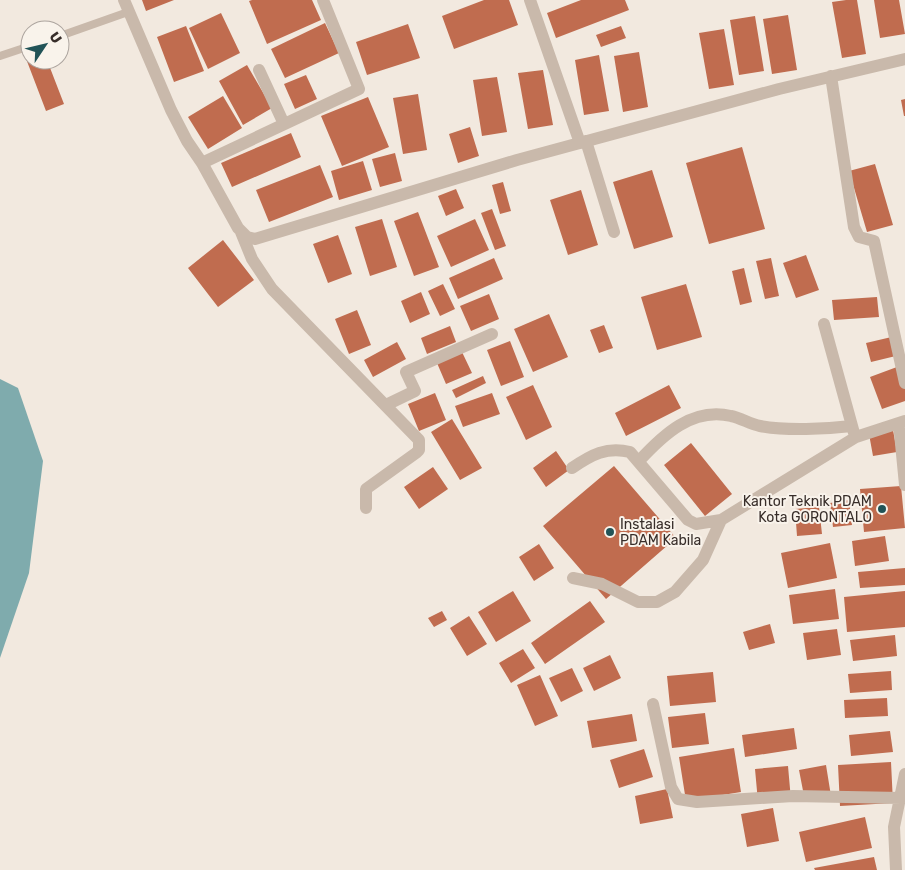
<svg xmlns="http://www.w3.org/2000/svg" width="905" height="870" font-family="Rubik,sans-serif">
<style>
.water{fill:#7fabad}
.building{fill:#c06c4f}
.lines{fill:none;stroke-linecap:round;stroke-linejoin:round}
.service{stroke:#c9b9ab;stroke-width:8}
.minor{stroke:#c9b9ab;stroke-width:12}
.poi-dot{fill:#215357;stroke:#f9f3eb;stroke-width:2}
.labels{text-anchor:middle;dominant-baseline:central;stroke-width:4;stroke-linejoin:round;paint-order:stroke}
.poi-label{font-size:14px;fill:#382e2a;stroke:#f9f3eb;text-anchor:end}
</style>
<rect width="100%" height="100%" fill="#f2e9df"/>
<path class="water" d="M 0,379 L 18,388 L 43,461 L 29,573 L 0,658 Z"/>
<path class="building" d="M 142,0 L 174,0 L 146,11 Z
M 252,0 L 312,0 L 321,20 L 267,44 L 249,1 Z
M 484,0 L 509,0 L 518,25 L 454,49 L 442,16 Z
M 581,0 L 625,0 L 629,10 L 556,38 L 547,13 Z
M 846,0 L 857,0 L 866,54 L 842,58 L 832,2 Z
M 874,0 L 899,0 L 905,34 L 880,38 Z
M 221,13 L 240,53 L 208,69 L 189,28 Z
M 788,15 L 797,70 L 772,74 L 763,19 Z
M 755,16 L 764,71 L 739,75 L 730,20 Z
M 325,23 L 339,53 L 285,78 L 271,49 Z
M 408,24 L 420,58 L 367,75 L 356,42 Z
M 186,26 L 204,71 L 174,82 L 157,37 Z
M 621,26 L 626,38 L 601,47 L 596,35 Z
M 724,29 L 734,85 L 709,89 L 699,33 Z
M 639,52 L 648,107 L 623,112 L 614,56 Z
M 30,55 L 30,60 L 47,60 L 64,104 L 46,111 L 25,56 Z
M 599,55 L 609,111 L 584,115 L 575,60 Z
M 247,65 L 272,108 L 243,125 L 219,81 Z
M 543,70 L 553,125 L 528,129 L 518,73 Z
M 306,75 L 317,99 L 295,109 L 284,84 Z
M 497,77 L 507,132 L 482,136 L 473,80 Z
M 418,94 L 427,150 L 403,154 L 393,98 Z
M 223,96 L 242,128 L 208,149 L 188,117 Z
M 368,97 L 389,147 L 342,166 L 321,116 Z
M 905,99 L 905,116 L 904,116 L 901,100 Z
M 470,127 L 479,156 L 458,163 L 449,134 Z
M 291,133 L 301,157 L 232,187 L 221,163 Z
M 742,147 L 765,229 L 709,244 L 686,163 Z
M 395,153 L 402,181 L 380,187 L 372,159 Z
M 363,161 L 372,190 L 339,200 L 331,171 Z
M 875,164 L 893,225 L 867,232 L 849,171 Z
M 320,165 L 333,197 L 269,222 L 256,190 Z
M 652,170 L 673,237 L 634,249 L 613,182 Z
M 503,182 L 511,211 L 500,214 L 492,185 Z
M 456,189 L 464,208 L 446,216 L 438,196 Z
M 581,190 L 598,245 L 568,255 L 550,200 Z
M 492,209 L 506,246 L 495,250 L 481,213 Z
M 418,212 L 439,267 L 414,276 L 394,221 Z
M 382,219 L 397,267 L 370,276 L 355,227 Z
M 475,219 L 489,250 L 451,267 L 437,236 Z
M 338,235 L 352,274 L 328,283 L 313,244 Z
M 223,240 L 254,280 L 218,307 L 188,268 Z
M 806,255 L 819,290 L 796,298 L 783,263 Z
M 494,258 L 503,279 L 458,299 L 449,278 Z
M 771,258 L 779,296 L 765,299 L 756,261 Z
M 744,268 L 752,302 L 740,305 L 732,271 Z
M 443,284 L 455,309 L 440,316 L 428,291 Z
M 686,284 L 702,337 L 657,350 L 641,297 Z
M 421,292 L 430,314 L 410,323 L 401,301 Z
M 489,294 L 499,319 L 471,331 L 460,306 Z
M 877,297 L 879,317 L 834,320 L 832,300 Z
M 357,310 L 371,345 L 349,354 L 335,319 Z
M 549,314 L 568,357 L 533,372 L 514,329 Z
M 604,325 L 613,348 L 599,353 L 590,330 Z
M 450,326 L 456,342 L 427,354 L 421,338 Z
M 900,335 L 904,354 L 871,362 L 866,343 Z
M 510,341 L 524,377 L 501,386 L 487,350 Z
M 397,342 L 406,359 L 373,377 L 364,360 Z
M 462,352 L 472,373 L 446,384 L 437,363 Z
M 905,364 L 905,401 L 882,409 L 870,377 Z
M 483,376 L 486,383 L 456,398 L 452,390 Z
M 533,385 L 552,427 L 526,440 L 506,397 Z
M 669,385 L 681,408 L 626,436 L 615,413 Z
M 435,393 L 446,420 L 419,431 L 408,404 Z
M 492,393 L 500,414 L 463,427 L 455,406 Z
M 452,419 L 482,468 L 460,480 L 431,432 Z
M 893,430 L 897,452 L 873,456 L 869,434 Z
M 691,443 L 732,494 L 705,516 L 664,465 Z
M 556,451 L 569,470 L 546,487 L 533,468 Z
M 614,466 L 676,538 L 606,599 L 543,526 Z
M 433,467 L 448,489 L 419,509 L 404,487 Z
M 901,486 L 905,528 L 864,532 L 860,489 Z
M 849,500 L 852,525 L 833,527 L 830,503 Z
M 819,507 L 822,534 L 797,536 L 795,509 Z
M 885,536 L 889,561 L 855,566 L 852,541 Z
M 830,543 L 837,578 L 788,588 L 781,553 Z
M 539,544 L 554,568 L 534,581 L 519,557 Z
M 905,568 L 905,585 L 860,588 L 858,572 Z
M 835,589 L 839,619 L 793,624 L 789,595 Z
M 513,591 L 531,621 L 496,642 L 478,612 Z
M 905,591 L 905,627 L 847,632 L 844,597 Z
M 590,601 L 605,622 L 545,664 L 531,643 Z
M 442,611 L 447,620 L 434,627 L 428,618 Z
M 469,616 L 487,644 L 467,656 L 450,628 Z
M 770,624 L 775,643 L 749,650 L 743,632 Z
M 837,629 L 841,655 L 807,660 L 803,633 Z
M 895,635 L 897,656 L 853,661 L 850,640 Z
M 523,649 L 535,668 L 511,683 L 499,663 Z
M 610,655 L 621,678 L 594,691 L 583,668 Z
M 572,668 L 583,691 L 561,702 L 549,678 Z
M 891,671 L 892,690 L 850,693 L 848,674 Z
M 713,672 L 716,702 L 670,706 L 667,676 Z
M 540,675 L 558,716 L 535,726 L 517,685 Z
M 887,698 L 888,716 L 845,718 L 844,700 Z
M 705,713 L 709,744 L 672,748 L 668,717 Z
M 632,714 L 637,741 L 592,748 L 587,721 Z
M 794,728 L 797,749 L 745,757 L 742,735 Z
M 890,731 L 893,752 L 851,756 L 849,735 Z
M 734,748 L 741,792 L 686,801 L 679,757 Z
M 644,749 L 653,777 L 619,788 L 610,760 Z
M 891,762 L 893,803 L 840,806 L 838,765 Z
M 826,765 L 831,796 L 805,801 L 799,770 Z
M 788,766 L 791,800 L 758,802 L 755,769 Z
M 667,789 L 673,818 L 640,824 L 635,796 Z
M 773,808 L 779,841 L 747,847 L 741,814 Z
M 865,817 L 872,848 L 806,862 L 799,832 Z
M 874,857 L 877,870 L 815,870 L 814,868 Z"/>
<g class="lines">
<path class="service" d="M 60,36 L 128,12
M 0,56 L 30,46"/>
<path class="minor" d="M 124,0 L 171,110 L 187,141 L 202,163 L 238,228 L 247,237 L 255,239 L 517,160 L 779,89 L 905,59
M 530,0 L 580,143
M 259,70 L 284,124
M 831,76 L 854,227 L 859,237 L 874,241 L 905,383
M 586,141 L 614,232
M 202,163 L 359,89 L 323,0
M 241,232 L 252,259 L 272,289 L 419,440 L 419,450 L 416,453 L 366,489 L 366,508
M 824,324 L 854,433
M 386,405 L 415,391 L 406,372 L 492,334
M 899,423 L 905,485
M 639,461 C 663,435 692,407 731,416 C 741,418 750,424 760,426 C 786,431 826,429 852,426
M 572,468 C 591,455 607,446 630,452 L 688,520 L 696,524 L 721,520
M 573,578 L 602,584 L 638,602 L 657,602 L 675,592 L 703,560 L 721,520 L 856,437 L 905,421
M 653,704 L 671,787 L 678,799 L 697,802 L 793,796 L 901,798
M 896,870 L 894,827 L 905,774"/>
</g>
<g class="poi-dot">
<circle cx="882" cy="509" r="5"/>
<circle cx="610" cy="532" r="5"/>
</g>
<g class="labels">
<g class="poi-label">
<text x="872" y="501">Kantor Teknik PDAM<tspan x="872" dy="16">Kota GORONTALO</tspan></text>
<text x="620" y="524" text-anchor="start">Instalasi<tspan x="620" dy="16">PDAM Kabila</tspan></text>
</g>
</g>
<g transform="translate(45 45) rotate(55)"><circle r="24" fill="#f9f3eb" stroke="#aca49e"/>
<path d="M0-4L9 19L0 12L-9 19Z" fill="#215357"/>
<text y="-8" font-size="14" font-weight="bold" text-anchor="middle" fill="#382e2a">U</text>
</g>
</svg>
